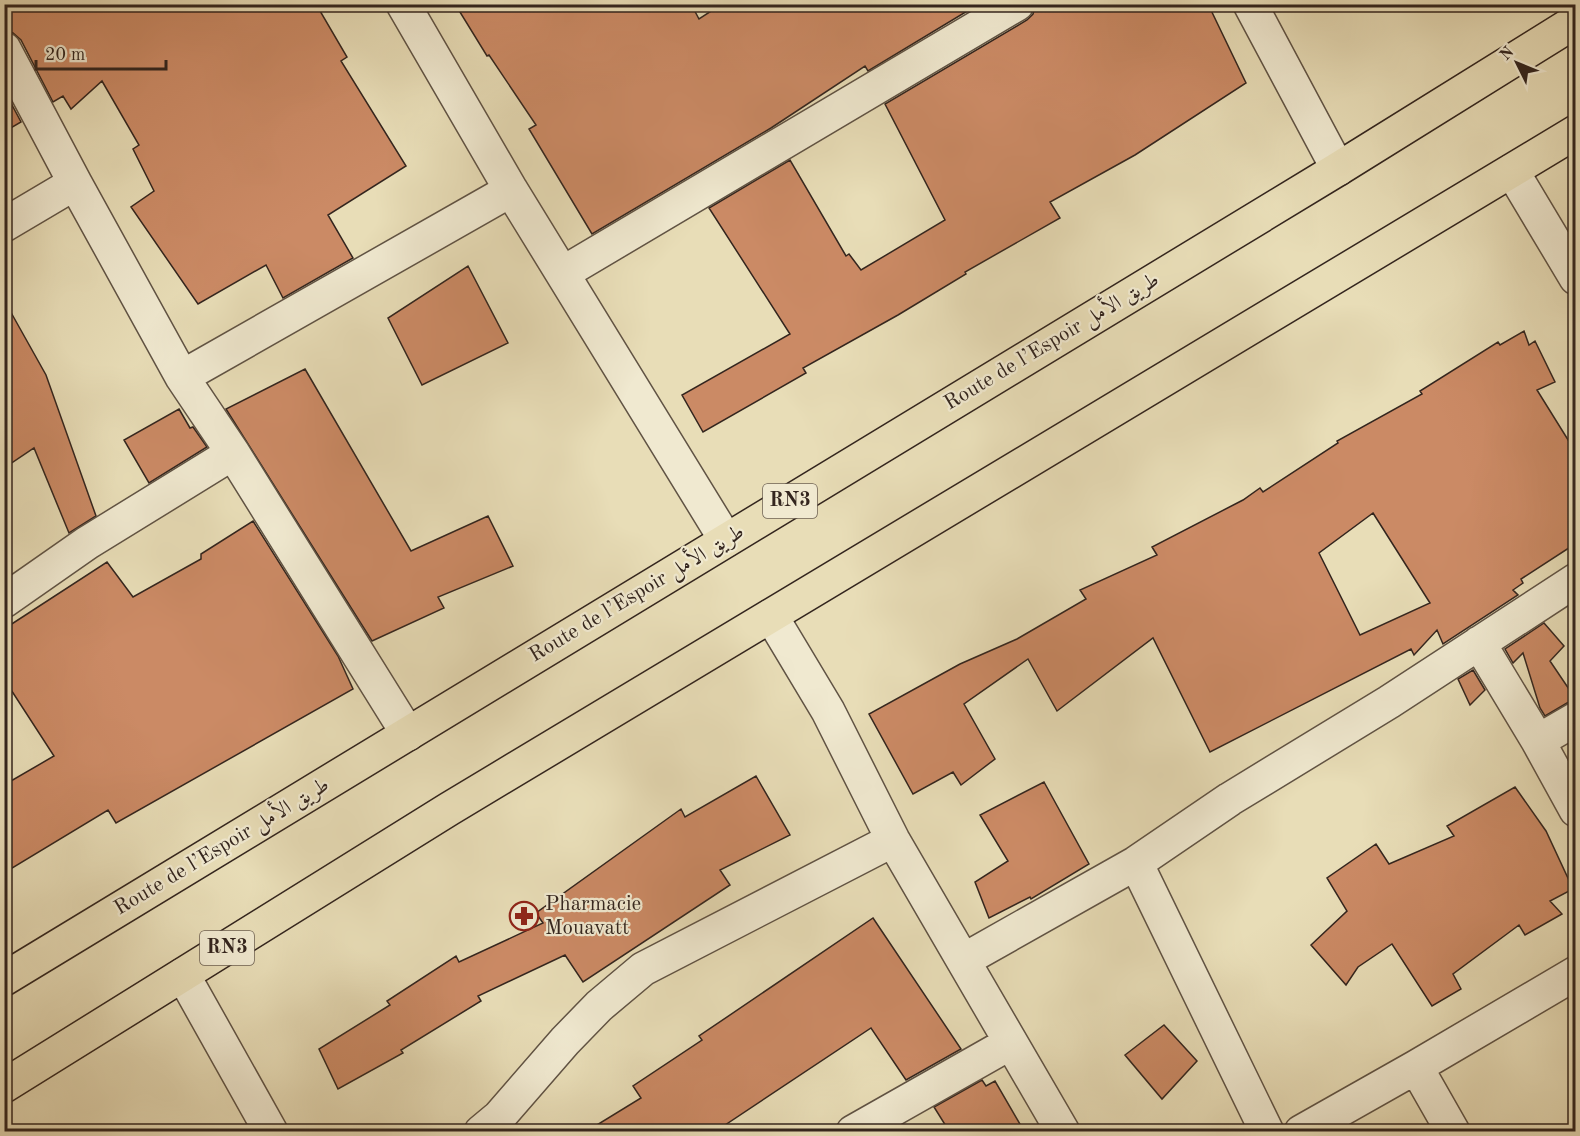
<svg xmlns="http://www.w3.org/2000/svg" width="1580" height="1136" font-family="'Old Standard TT',Amiri,serif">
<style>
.building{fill:#cb8a65;stroke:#33251e;stroke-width:1.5;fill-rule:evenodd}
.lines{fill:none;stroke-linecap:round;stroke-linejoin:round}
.street-casing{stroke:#605344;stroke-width:36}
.highway-casing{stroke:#33251e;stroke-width:36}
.street{stroke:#f0e9d0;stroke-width:33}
.highway{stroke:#e8ddb7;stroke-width:33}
.labels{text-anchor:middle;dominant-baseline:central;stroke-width:4.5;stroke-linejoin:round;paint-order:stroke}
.shield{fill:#f0e9d0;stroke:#6c6053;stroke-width:1.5}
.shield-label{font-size:20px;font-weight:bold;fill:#33251e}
.street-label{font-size:21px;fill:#33251e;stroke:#f0e9d0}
.poi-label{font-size:21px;fill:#33251e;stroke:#f0e9d0;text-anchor:start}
</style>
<rect width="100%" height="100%" fill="#e8ddb7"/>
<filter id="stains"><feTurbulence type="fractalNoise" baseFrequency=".00333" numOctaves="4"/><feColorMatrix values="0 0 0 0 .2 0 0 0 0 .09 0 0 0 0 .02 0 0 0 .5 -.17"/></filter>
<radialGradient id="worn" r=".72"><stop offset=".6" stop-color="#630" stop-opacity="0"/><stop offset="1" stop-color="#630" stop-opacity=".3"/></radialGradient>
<path class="building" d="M 4,4 L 316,4 L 347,57 L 341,61 L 406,166 L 328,215 L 353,258 L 283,298 L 266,265 L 198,304 L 131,207 L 154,191 L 133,149 L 139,145 L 102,81 L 71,109 L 63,96 L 53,102 L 21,40 L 13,33 L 4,30 Z
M 455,4 L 691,4 L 699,19 L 722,4 L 979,4 L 868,71 L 865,66 L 771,128 L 592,234 L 529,129 L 536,125 L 489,55 L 487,56 Z
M 1036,4 L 1208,4 L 1246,83 L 1135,155 L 1050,202 L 1060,218 L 965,272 L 966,274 L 898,315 L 803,368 L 806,373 L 703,432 L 682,395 L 790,334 L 709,208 L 790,160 L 846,256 L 849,254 L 861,270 L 945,220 L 885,104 L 1027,20 L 1033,14 Z
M 4,90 L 21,122 L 4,132 Z
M 468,266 L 508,343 L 422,385 L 388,318 Z
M 4,300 L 46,375 L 96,516 L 69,533 L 34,448 L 4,468 Z
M 1524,331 L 1529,345 L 1535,341 L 1555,382 L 1537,390 L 1575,451 L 1575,544 L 1521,579 L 1523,583 L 1513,590 L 1518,595 L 1443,644 L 1437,630 L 1414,655 L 1411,649 L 1210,752 L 1153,638 L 1057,711 L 1028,659 L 964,704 L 995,759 L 961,785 L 953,772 L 913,794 L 869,714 L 960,664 L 1017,639 L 1086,599 L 1080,590 L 1157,555 L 1152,547 L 1243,500 L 1260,488 L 1263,492 L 1338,443 L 1337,441 L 1422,394 L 1420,391 L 1498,342 L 1500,345 ZM 1373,513 L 1430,603 L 1360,635 L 1319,553 Z
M 305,369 L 411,551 L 488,516 L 513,566 L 438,597 L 444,608 L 372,641 L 226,409 Z
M 179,409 L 190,428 L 193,427 L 207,447 L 149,483 L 124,440 Z
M 253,521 L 338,656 L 353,689 L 116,823 L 108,810 L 4,873 L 4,785 L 54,756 L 4,679 L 4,629 L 107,562 L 133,597 L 201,559 L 201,554 Z
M 1544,623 L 1564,646 L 1550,661 L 1575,698 L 1575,700 L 1567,703 L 1545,716 L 1540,708 L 1523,653 L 1513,663 L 1505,649 Z
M 1473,670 L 1485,690 L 1470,705 L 1458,679 Z
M 756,776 L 790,835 L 720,870 L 730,885 L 583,982 L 565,955 L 478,996 L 481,1001 L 401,1050 L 403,1053 L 338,1089 L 319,1049 L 390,1005 L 387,1001 L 456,956 L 459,962 L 543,923 L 536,913 L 681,809 L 685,817 Z
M 1044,782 L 1089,864 L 1031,899 L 1030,897 L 989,918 L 975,882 L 1008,861 L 980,815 Z
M 1515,787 L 1546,831 L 1573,889 L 1550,901 L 1562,914 L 1525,935 L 1519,925 L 1453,974 L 1461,989 L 1432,1006 L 1392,944 L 1358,967 L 1346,985 L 1311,945 L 1347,911 L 1327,878 L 1376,844 L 1389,864 L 1454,836 L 1447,826 Z
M 873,918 L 961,1049 L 906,1080 L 871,1028 L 716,1131 L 587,1131 L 641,1098 L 633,1086 L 702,1040 L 699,1036 Z
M 1164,1025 L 1197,1061 L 1162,1099 L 1125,1055 Z
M 982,1080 L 986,1086 L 995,1081 L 1024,1131 L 949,1131 L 934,1107 Z"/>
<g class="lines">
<g class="street-casing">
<path id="street" d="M 403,4 L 511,190 L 726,540
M 1250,4 L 1338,169
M 4,49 L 75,183 L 182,377 L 233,453 L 408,734
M 1512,171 L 1576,278
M 4,225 L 75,183
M 563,273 L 1017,4
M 182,377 L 511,190
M 4,601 L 87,543 L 233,453
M 771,616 L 828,711 L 893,840 L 1063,1132
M 1479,643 L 1538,741 L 1576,810
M 1538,741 L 1576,719
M 1136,863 L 1267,1132
M 964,960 L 1136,863 L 1230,799 L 1389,702 L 1576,580
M 183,975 L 271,1132
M 1416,1067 L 1453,1132
M 481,1132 L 499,1117 L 565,1041 L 599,1006 L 643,969 L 893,840
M 853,1132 L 1010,1043
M 1301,1132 L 1416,1067 L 1576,973"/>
</g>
<g class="highway-casing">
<path id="highway" d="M 4,979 L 1338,169 L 1576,21
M 4,1086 L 449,809 L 1576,132"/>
</g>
<use href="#street" class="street"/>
<use href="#highway" class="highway"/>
</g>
<defs>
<g id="pharmacy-ring" transform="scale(1.5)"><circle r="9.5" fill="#f0e9d0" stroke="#8f2418" stroke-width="1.5"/><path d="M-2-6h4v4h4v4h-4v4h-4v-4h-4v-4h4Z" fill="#8f2418"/></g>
</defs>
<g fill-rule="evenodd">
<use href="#pharmacy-ring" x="524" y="916"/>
</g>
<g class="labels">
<g class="shield">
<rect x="763" y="484" width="54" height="34" rx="4.5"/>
<rect x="200" y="931" width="54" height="34" rx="4.5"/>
</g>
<g class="shield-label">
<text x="790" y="501">RN3</text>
<text x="227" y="948">RN3</text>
</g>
<g class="street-label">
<text transform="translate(1052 342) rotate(-31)">Route de l’Espoir طريق الأمل</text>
<text transform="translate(637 594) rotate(-31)">Route de l’Espoir طريق الأمل</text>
<text transform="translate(222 847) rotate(-31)">Route de l’Espoir طريق الأمل</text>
</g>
<g class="poi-label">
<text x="545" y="904">Pharmacie<tspan x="545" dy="24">Mouavatt</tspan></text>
</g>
</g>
<rect width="1580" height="1136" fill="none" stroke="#e8ddb7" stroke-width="24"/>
<rect x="6" y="6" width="1568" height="1124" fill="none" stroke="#33251e" stroke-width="3"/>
<rect x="12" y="12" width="1556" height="1112" fill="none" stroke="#33251e" stroke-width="1.5"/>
<g transform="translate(1517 63) rotate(313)" stroke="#f0e9d0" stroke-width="4.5" paint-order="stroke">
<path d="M0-4.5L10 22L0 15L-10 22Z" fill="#33251e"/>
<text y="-9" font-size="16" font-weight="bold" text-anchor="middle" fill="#33251e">N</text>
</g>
<path d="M36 60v9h130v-9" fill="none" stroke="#33251e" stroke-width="3"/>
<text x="45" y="60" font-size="18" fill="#33251e" stroke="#f0e9d0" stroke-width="4.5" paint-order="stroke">20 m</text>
<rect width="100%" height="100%" filter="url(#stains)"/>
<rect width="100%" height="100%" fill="url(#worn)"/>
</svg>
